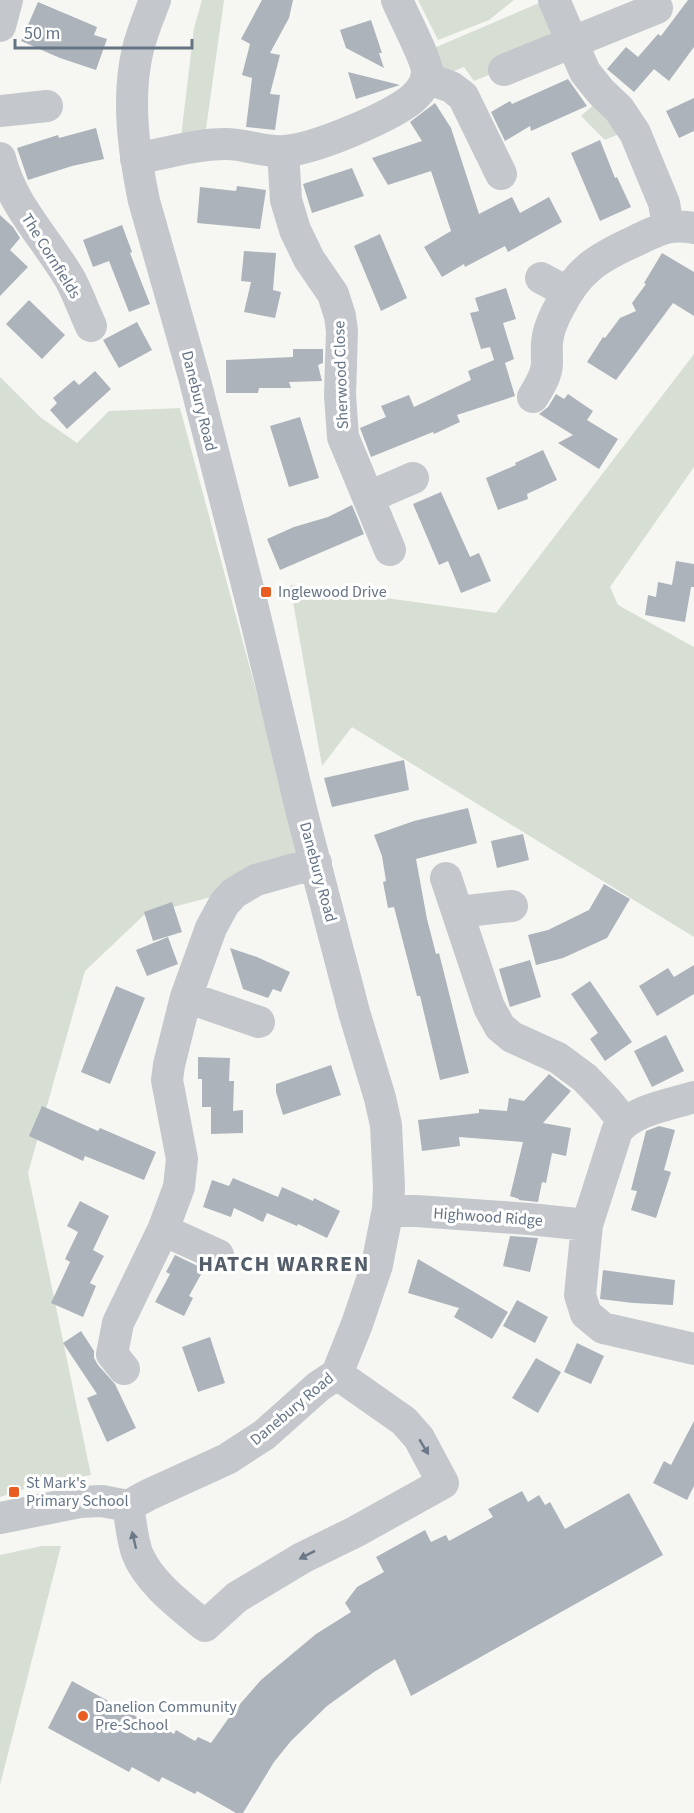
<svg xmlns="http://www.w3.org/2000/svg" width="694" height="1813" font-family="'Source Sans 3',sans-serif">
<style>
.green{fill:#d7ded4}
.building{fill:#acb3ba}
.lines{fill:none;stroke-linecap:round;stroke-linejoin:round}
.minor{stroke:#c4c7cb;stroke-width:32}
.oneway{fill:#6a7888}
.poi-dot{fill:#e75d22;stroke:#fff;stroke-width:2}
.labels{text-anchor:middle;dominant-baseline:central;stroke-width:6;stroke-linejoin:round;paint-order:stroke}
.street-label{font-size:16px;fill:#657485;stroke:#fff}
.poi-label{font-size:16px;fill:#657485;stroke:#fff;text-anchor:start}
.district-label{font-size:22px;font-weight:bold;letter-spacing:1.5px;fill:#535e6a;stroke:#fff}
</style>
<rect width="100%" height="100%" fill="#f6f7f3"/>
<path class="green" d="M 202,0 L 224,0 L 205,136 L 181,137 L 194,28 Z
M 418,0 L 514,0 L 489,20 L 438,40 Z
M 546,0 L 567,43 L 474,81 L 464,67 L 439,77 L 427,51 Z
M 598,101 L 619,134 L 605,140 L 581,116 Z
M 694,354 L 694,467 L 610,587 L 618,605 L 694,647 L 694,937 L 352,727 L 322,766 L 290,585 L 496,613 Z
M 0,377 L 40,417 L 77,443 L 109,411 L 180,408 L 301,858 L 218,895 L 144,915 L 85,971 L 28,1173 L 91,1475 L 35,1485 L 0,1497 Z
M 42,1546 L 61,1546 L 0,1785 L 0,1555 Z"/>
<path class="building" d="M 262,0 L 293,0 L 289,18 L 270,53 L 280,55 L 270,94 L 280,95 L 275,130 L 246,127 L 252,78 L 242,75 L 250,44 L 241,39 Z
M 688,0 L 694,0 L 694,47 L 669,81 L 654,69 L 634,92 L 607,69 L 626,47 L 638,57 L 658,34 L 661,36 Z
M 38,2 L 97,27 L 94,35 L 107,39 L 96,70 L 60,58 L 21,41 Z
M 371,20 L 382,53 L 379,53 L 384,68 L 346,48 L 340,30 Z
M 348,72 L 400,85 L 356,99 Z
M 568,79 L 587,106 L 531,131 L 530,126 L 505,141 L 491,112 L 510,101 L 512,104 Z
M 694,98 L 694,131 L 679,138 L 666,111 Z
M 435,103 L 451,128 L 479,214 L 512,197 L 520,213 L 549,197 L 562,222 L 508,252 L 505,246 L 465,267 L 464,264 L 442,277 L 424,247 L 451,231 L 431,171 L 388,185 L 372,158 L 422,141 L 410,122 Z
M 96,128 L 104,159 L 72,166 L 28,180 L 17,148 L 58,135 L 59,138 Z
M 600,140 L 615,178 L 617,177 L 631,207 L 600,221 L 571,153 Z
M 352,168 L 364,196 L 312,213 L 303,184 Z
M 237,186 L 266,190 L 260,229 L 197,223 L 200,187 L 236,191 Z
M 0,215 L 13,227 L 20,238 L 10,250 L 28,267 L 0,296 Z
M 122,225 L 132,252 L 130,253 L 150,304 L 129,312 L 109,261 L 93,267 L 83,240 Z
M 380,234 L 407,298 L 381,311 L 354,246 Z
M 244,251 L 276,253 L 273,290 L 281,292 L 275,318 L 244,312 L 251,282 L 241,281 Z
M 662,253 L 694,272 L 694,316 L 673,303 L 616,380 L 587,362 L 603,337 L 605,338 L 620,318 L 636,311 L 632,303 L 646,284 L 644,283 Z
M 506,288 L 516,319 L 503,323 L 514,359 L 505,363 L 515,396 L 457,415 L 460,422 L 434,434 L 433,432 L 371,457 L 360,428 L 386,417 L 381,406 L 409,395 L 414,407 L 471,380 L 468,371 L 494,360 L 490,347 L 481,349 L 470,313 L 479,311 L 475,298 Z
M 29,300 L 65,335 L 42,359 L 6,324 Z
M 137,322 L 152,350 L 119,368 L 103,340 Z
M 293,349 L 323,349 L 323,363 L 318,365 L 322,381 L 289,382 L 291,388 L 259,388 L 258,393 L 226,393 L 226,360 L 293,357 Z
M 95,371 L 111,389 L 67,429 L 50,410 L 57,403 L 53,398 L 74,380 L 79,385 Z
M 556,394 L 564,399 L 568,394 L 593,411 L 587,420 L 618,439 L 599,469 L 558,443 L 573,435 L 539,414 L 548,407 Z
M 300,417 L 319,478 L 289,487 L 270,426 Z
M 543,450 L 557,480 L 527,494 L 528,499 L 498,510 L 486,478 L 516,465 L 515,463 Z
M 441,492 L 470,557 L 479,553 L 491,581 L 461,593 L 448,561 L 439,565 L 413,504 Z
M 352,505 L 364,534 L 280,570 L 267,539 L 294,527 L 328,517 Z
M 676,561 L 694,564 L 694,587 L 691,587 L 685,622 L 645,615 L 648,595 L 656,597 L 658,582 L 672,585 Z
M 404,760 L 409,790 L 332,807 L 324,778 Z
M 468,808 L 477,843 L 416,859 L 427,919 L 436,954 L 439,953 L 469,1073 L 440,1080 L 420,996 L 417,996 L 394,907 L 388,908 L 383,882 L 386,881 L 382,856 L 374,835 L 414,821 Z
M 523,834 L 529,860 L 497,868 L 491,841 Z
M 604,884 L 630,899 L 607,938 L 563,958 L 536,965 L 528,935 L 548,930 L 589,910 Z
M 172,902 L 182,932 L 153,941 L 144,912 Z
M 168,937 L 178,964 L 147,976 L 136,950 Z
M 230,948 L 257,957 L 290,972 L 281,992 L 273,989 L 268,998 L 243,989 Z
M 530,960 L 541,997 L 510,1007 L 499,969 Z
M 694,965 L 694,994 L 657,1016 L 639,986 L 668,968 L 674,977 Z
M 590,981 L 632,1042 L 605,1061 L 590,1039 L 598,1033 L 571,994 Z
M 116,986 L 145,998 L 110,1084 L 81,1072 Z
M 666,1035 L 684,1071 L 652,1087 L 634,1051 Z
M 198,1057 L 230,1058 L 229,1081 L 234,1081 L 233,1111 L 243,1110 L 243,1133 L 211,1134 L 211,1107 L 202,1107 L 202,1079 L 198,1079 Z
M 331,1065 L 341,1095 L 283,1115 L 276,1092 L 276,1084 Z
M 549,1074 L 571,1091 L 543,1123 L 571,1128 L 566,1156 L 552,1153 L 546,1183 L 542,1182 L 538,1202 L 519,1200 L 519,1199 L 510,1196 L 523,1142 L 459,1137 L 460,1146 L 422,1151 L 418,1120 L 479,1113 L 479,1109 L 507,1111 L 509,1098 L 524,1101 Z
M 42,1106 L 98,1131 L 100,1128 L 156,1152 L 144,1180 L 85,1156 L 83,1161 L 29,1136 Z
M 659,1126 L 675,1130 L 664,1170 L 671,1172 L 656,1218 L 631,1210 L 637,1191 L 631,1190 L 646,1131 Z
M 233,1178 L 278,1197 L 282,1187 L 313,1201 L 314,1198 L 340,1211 L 327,1238 L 298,1224 L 297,1226 L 267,1213 L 263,1222 L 234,1208 L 231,1217 L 203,1207 L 212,1180 L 229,1186 Z
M 80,1201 L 109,1216 L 93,1250 L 104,1256 L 90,1283 L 96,1286 L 83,1317 L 51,1303 L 70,1262 L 65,1259 L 78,1232 L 67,1226 Z
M 510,1236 L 538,1238 L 530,1272 L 503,1266 Z
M 175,1255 L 204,1269 L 189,1296 L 193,1298 L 184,1316 L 155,1302 L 170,1274 L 166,1272 Z
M 418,1259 L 508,1312 L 492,1339 L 454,1317 L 459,1308 L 408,1293 Z
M 603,1270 L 675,1280 L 673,1305 L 633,1303 L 600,1299 Z
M 517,1300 L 548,1317 L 535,1343 L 503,1326 Z
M 81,1331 L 94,1351 L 94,1358 L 98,1365 L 115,1384 L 136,1428 L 107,1442 L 87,1398 L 97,1394 L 63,1343 Z
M 210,1337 L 225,1383 L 198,1392 L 182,1347 Z
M 577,1343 L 604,1356 L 591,1384 L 564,1372 Z
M 536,1358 L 561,1372 L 538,1413 L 512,1398 Z
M 694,1421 L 694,1486 L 687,1500 L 653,1483 L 664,1461 L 671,1465 Z
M 522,1491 L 528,1502 L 539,1495 L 545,1505 L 550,1502 L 565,1529 L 629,1493 L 663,1555 L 411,1696 L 395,1659 L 374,1672 L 327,1706 L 291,1741 L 274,1762 L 243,1813 L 236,1813 L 197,1791 L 195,1794 L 162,1777 L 159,1782 L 132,1767 L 129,1772 L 48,1728 L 72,1681 L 148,1723 L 150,1720 L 174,1734 L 176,1730 L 195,1741 L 198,1737 L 211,1743 L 233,1712 L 261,1680 L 316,1634 L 351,1612 L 345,1603 L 357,1587 L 384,1572 L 376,1557 L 425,1530 L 431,1542 L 446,1535 L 449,1541 L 493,1517 L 488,1509 Z"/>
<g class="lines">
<path class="minor" d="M 554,0 L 585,72 L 601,92 L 619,109 L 635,133 L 664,203 L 668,226
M 0,26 L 7,0
M 504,70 L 657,8
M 426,78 L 451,87 L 463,96 L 501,174
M 0,111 L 47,106
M 283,152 L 286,200 L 295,230 L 309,259 L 333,294 L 340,316 L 342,331 L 340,395 L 343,437 L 390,550
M 0,158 C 12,206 46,238 70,279 C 78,294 84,311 91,326
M 136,159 C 166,153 196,144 226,144 C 246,144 266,153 285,151 C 315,149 388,118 412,99 C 420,92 427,83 427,72 C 427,60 403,15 397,0
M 541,278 L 567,292
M 533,397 C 539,387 547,375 547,363 C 547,354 546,345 548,336 C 550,326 555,315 560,306 C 578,270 598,258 633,242 C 657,231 667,223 694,228
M 369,497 L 413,478
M 446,878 L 489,1007 L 500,1027 L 512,1037 L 558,1058 L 585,1078 L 607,1101 L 624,1122
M 458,912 L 512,906
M 186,997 L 259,1022
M 694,1097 C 669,1105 633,1110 617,1131 L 587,1225 L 580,1295 L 586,1314 L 603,1328 L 694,1349
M 388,1209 L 529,1219 L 587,1225
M 163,1230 L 218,1255
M 124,1369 L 112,1354 L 118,1323 L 163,1230 L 179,1187 L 182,1159 L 167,1080 L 169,1065 L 186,997 L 211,928 L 224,904 L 234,893 L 244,887 L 256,880 L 316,863
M 128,1506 C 131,1522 132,1538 137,1553 C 149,1583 181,1606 205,1626 L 237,1597 L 302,1558 L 355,1532 L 443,1483 L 419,1438 L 404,1421 L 337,1374
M 0,1518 L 80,1502 L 102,1501 L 128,1506 L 148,1495 L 227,1459 L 264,1435 L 319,1386 L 337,1374 L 357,1324 L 377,1265 L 388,1209 L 389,1187 L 386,1125 L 380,1098 L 354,1012 L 302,813 L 253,608 L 194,377 L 144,201 C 134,152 126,99 138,49 C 142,32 149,16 155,0"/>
</g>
<defs><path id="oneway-solid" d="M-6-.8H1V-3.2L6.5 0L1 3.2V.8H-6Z" transform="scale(1.5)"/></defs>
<g class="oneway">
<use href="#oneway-solid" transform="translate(424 1447) rotate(59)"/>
<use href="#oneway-solid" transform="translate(134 1540) rotate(-103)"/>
<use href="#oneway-solid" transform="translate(307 1555) rotate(153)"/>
</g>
<g class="poi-dot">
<rect x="260" y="586" width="12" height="12" rx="3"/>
<rect x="8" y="1486" width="12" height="12" rx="3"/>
<circle cx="83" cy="1716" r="6"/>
</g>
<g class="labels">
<g class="street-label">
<text transform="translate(51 256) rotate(58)">The Cornfields</text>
<text transform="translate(341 375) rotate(-92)">Sherwood Close</text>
<text transform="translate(199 401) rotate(76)">Danebury Road</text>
<text transform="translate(318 872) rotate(75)">Danebury Road</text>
<text transform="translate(488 1217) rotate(4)">Highwood Ridge</text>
<text transform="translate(292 1409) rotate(-40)">Danebury Road</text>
</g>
<g class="poi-label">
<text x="278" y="592">Inglewood Drive</text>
<text x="26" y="1483">St Mark's<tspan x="26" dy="18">Primary School</tspan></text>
<text x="95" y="1707">Danelion Community<tspan x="95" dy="18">Pre-School</tspan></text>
</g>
<g class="district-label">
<text x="284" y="1264">HATCH WARREN</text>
</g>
</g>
<path d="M15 39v9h177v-9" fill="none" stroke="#657485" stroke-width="3"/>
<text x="24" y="39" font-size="18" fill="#657485" stroke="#ffffff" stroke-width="4.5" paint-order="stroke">50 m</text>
</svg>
